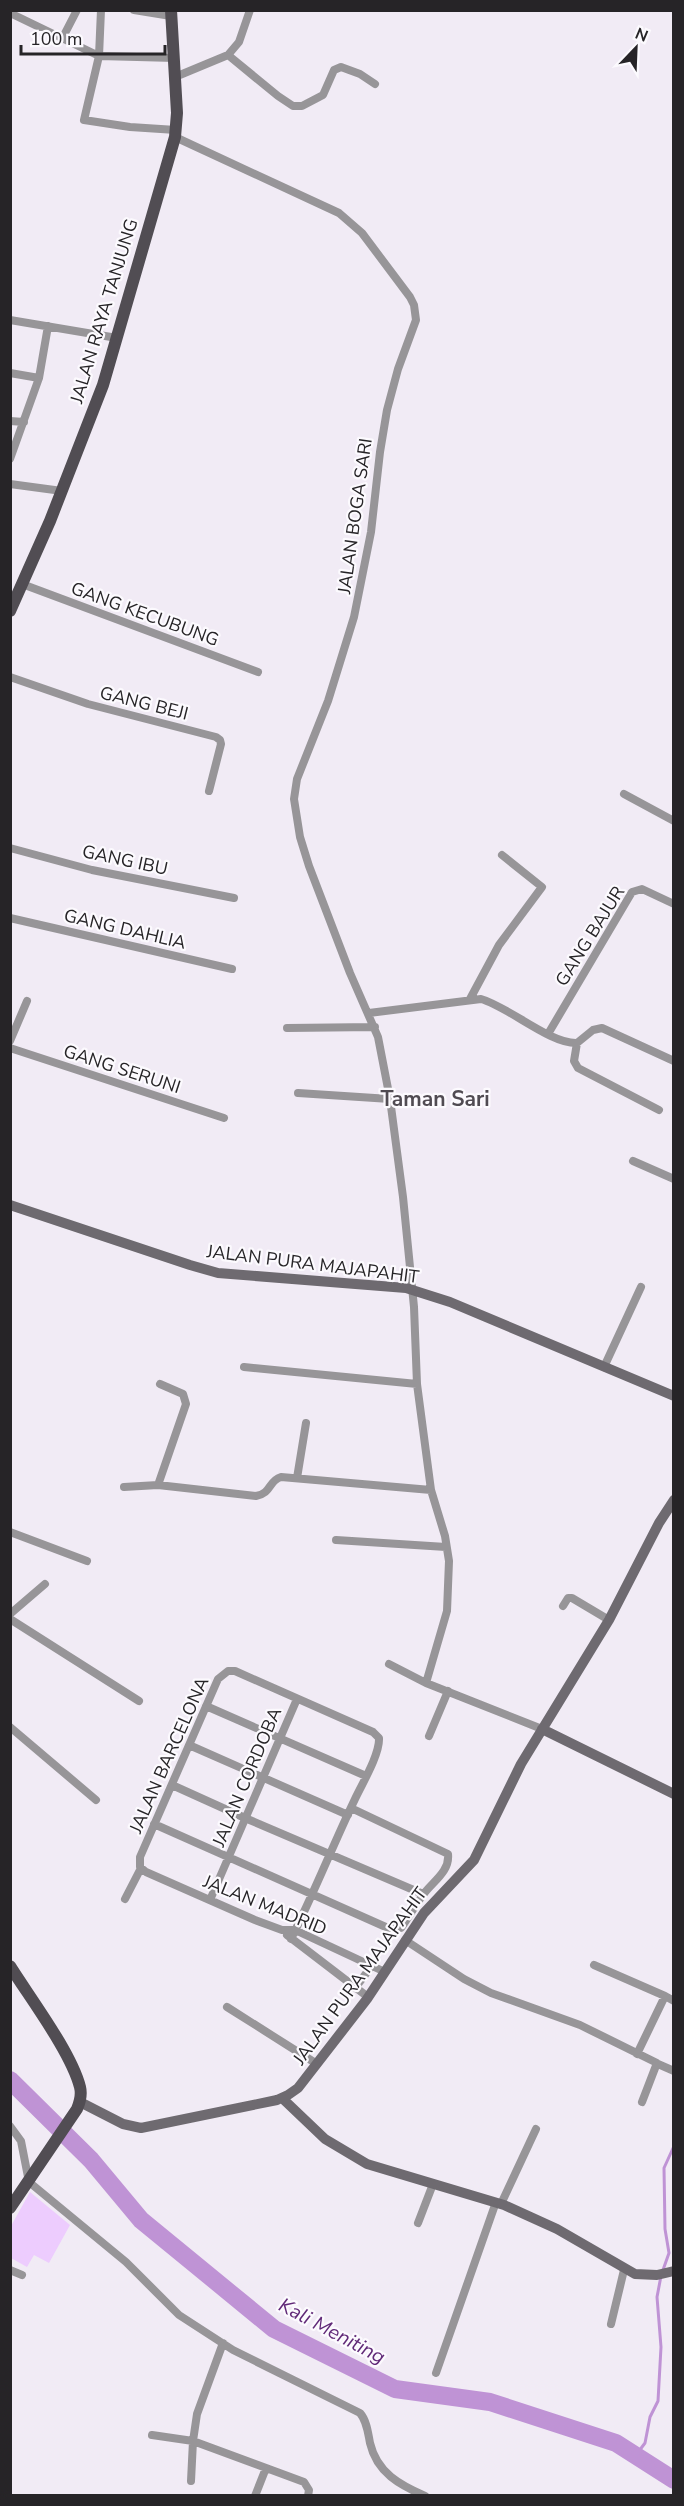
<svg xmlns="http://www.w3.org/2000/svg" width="684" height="2506" font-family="'Nunito Sans',sans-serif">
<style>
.green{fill:#edccfe}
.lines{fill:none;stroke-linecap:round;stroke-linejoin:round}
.stream{stroke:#bf93d5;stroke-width:3}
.river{stroke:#bf93d5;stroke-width:18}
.street{stroke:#979598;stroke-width:8}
.secondary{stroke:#6e6a70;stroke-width:10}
.primary{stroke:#514d53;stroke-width:12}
.labels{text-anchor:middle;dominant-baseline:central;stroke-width:4.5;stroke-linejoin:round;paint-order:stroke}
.street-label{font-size:18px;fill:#262427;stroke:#fcfafe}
.water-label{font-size:20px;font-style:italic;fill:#612a78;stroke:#fcfafe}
.quarter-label{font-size:21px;font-weight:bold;fill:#504b52;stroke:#fcfafe}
</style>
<rect width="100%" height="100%" fill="#f1ebf5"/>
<path class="green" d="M 30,2192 L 70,2225 L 49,2263 L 34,2255 L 27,2267 L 11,2258 L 11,2226 Z"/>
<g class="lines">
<path class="stream" d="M 663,2270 L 669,2253 L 665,2229 L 664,2168 L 674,2146
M 636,2455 L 645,2443 L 650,2417 L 658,2401 L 661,2347 L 657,2297 L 661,2276"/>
<path class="river" d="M 10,2080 L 91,2160 L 141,2220 L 274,2329 L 395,2389 L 490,2402 L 616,2443 L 674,2480"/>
<path class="street" d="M 101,10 L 99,56 L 84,120 L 130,127 L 176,130
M 134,10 L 171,16
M 10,13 L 99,56 L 175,58
M 62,39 L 77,10
M 228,55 L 278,96 L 293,106 L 302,106 L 323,95 L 334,70 L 341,67 L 360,74 L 375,84
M 175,77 L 228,55 L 239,42 L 250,10
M 175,137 L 339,213 L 362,233 L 410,297 L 414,305 L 416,320 L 398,369 L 387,410 L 380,452 L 371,532 L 354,617 L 328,701 L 297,779 L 294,799 L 300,837 L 309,866 L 350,973 L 378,1037 L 390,1099 L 403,1197 L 414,1307 L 417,1384 L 431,1490 L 445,1536 L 449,1561 L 447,1611 L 426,1683
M 10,320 L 117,338
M 10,373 L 39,378
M 10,421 L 24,422
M 10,459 L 39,378 L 48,326
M 10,484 L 62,491
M 22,584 L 258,672
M 10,677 L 88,704 L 216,737 L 220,740 L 221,744 L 209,791
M 624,794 L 674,821
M 10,848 L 92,870 L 234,898
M 10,918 L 232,969
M 470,999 L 499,945 L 542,887 L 502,855
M 369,1013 L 481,999 C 509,1007 550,1044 577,1043 L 593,1030 L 602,1028 L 674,1061
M 287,1028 L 375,1027
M 548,1034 L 632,892 L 642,889 L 674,904
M 10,1041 L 27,1001
M 577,1043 L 574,1061 L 578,1068 L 659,1110
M 10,1048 L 224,1118
M 298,1093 L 390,1099
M 633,1161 L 674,1179
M 244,1367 L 417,1384
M 604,1367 L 641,1287
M 297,1478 L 306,1423
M 158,1485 L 186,1404 L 183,1394 L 160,1384
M 124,1487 L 158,1485 L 256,1496 C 272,1493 268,1481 281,1477 L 431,1490
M 10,1532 L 87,1561
M 336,1540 L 446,1547
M 563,1606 L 568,1598 L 572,1598 L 609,1620
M 10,1614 L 45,1584
M 10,1619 L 139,1701
M 389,1664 L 426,1683 L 542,1729
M 206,1706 L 366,1776
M 10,1727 L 96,1800
M 429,1736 L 448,1691
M 189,1745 L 348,1815
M 172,1785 L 245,1818 L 423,1894
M 154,1824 L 388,1928 L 401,1928 C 409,1917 415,1905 423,1895 C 432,1882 450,1872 448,1854 L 351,1808
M 125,1899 L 141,1868
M 210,1900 L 297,1699
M 287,1935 L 368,1997
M 291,1939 C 314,1893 333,1845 355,1799 C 362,1784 380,1754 379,1738 L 373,1732 L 235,1671 L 228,1671 L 218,1679 L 140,1857 L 140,1867 L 146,1872 L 255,1920 L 282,1930 L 295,1930 L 385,1972
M 405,1940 L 464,1979 L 491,1993 L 580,2025 L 657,2063 L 642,2102
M 594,1965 L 665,1996
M 355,1988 L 371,1967
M 227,2007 L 317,2064
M 637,2054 L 665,1996 L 674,2001
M 658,2064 L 674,2071
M 10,2126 L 21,2141 L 29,2182 L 126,2262 L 179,2315 L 233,2350 L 360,2413 C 367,2421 368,2433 370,2443 C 377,2473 400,2485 425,2496
M 501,2204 L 536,2129
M 418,2223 L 433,2184
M 10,2270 L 22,2275
M 611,2324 L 624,2270
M 436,2373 L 496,2202
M 152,2435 L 193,2441 L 304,2482 L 309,2490 L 308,2496
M 191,2481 L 193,2441 L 197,2414 L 223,2343
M 255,2496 L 266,2468"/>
<path class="secondary" d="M 10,1205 L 190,1265 L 218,1273 L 406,1288 L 450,1302 L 674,1396
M 542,1729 L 674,1794
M 282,2098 L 325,2139 L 367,2164 L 504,2205 L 557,2229 L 635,2274 L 657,2275 L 674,2271
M 80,2102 L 123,2124 L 141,2128 L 277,2100 L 288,2095 L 298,2088 L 367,1999 L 424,1913 L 474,1860 L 521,1764 L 609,1620 L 659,1523 L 674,1500"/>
<path class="primary" d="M 10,611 L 50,521 L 103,385 L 175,137 L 177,113 L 171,10
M 10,1966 C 30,1998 71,2052 80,2087 C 82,2095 80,2102 77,2109 L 10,2208"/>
</g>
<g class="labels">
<g class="street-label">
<text transform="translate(104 311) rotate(-73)">JALAN RAYA TANJUNG</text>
<text transform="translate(355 516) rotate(-82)">JALAN BOGA SARI</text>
<text transform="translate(145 614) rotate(20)">GANG KECUBUNG</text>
<text transform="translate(144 703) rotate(14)">GANG BEJI</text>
<text transform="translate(125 860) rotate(12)">GANG IBU</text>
<text transform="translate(125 929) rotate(13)">GANG DAHLIA</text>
<text transform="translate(590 936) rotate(-58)">GANG BAJUR</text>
<text transform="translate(122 1069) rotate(18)">GANG SERUNI</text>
<text transform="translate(313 1264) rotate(7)">JALAN PURA MAJAPAHIT</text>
<text transform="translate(169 1755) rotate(-66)">JALAN BARCELONA</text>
<text transform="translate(247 1777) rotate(-67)">JALAN CORDOBA</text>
<text transform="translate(265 1905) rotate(22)">JALAN MADRID</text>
<text transform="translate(360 1976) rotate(-54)">JALAN PURA MAJAPAHIT</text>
</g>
<g class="water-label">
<text transform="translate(332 2331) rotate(28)">Kali Meniting</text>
</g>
<g class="quarter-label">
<text x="435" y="1099">Taman Sari</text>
</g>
</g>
<rect width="684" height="2506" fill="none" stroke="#262427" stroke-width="24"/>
<g transform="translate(636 48) rotate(23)" stroke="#fcfafe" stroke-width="4.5" paint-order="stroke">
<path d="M0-4.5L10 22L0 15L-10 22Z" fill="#262427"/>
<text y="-9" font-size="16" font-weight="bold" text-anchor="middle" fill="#262427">N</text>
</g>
<path d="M21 45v9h144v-9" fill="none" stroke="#262427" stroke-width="3"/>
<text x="30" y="45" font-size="18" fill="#262427" stroke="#fcfafe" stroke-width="4.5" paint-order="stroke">100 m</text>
</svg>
